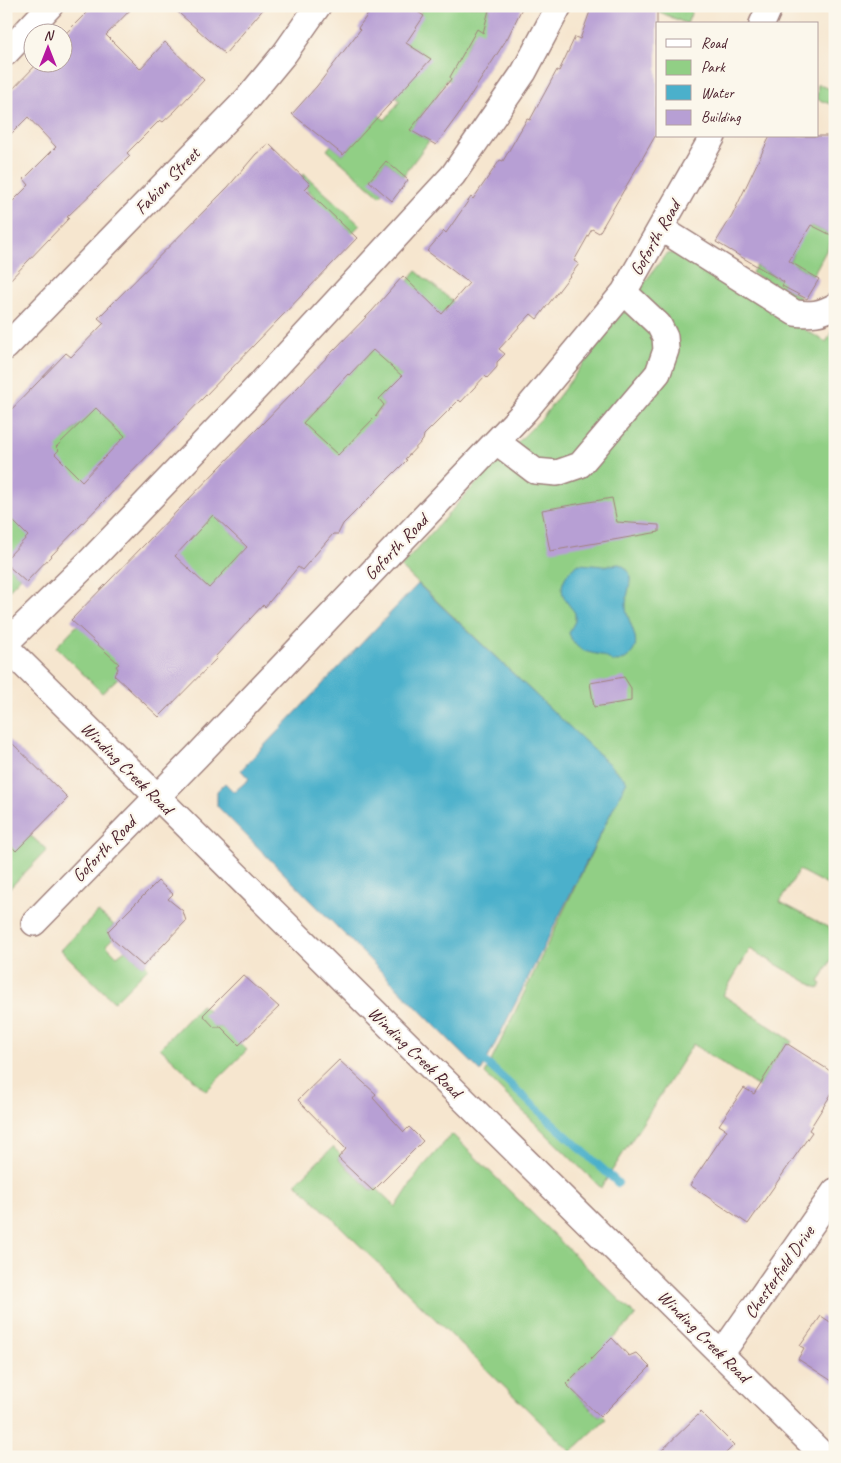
<svg xmlns="http://www.w3.org/2000/svg" width="841" height="1463" font-family="Caveat,sans-serif">
<style>
.green{fill:#91cf85;stroke:#6e7758}
.water{fill:#4bb0cb;stroke:#4a687b}
.lines{fill:none;stroke-linecap:round;stroke-linejoin:round}
.stream{stroke:#4bb0cb;stroke-width:8}
.building{fill:#b79fd4;fill-rule:evenodd}
.minor-casing{stroke:#a0827d;stroke-width:28}
.minor{stroke:#fff;stroke-width:25}
.labels{text-anchor:middle;dominant-baseline:central;stroke-width:4.5;stroke-linejoin:round;paint-order:stroke}
.street-label{font-size:18px;fill:#4a1f2b;stroke:#fbf7ec}
</style>
<rect width="100%" height="100%" fill="#fbf7ec"/>
<filter id="ink" filterUnits="userSpaceOnUse"><feTurbulence type="fractalNoise" baseFrequency=".02" numOctaves="2"/><feDisplacementMap in="SourceGraphic" scale="10" xChannelSelector="R" yChannelSelector="G"/><feConvolveMatrix kernelMatrix="1 2 1 2 8 2 1 2 1" color-interpolation-filters="sRGB"/></filter>
<filter id="wash" filterUnits="userSpaceOnUse"><feTurbulence type="fractalNoise" baseFrequency=".0096" numOctaves="4" result="noise"/><feDisplacementMap in="SourceGraphic" scale="20" xChannelSelector="R" yChannelSelector="G"/><feGaussianBlur stdDeviation="1.12" result="paint"/><feColorMatrix in="noise" values="0 0 0 0 0 0 0 0 0 0 0 0 0 0 0 0 0 1.4 0 .05"/><feComposite in="paint" operator="in"/></filter>
<g filter="url(#wash)">
<rect width="100%" height="100%" fill="#f6e6cf"/>
<path class="green" d="M 421,6 L 490,6 L 488,13 L 508,22 L 496,41 L 477,30 L 464,52 L 484,64 L 467,92 L 447,79 L 433,101 L 451,112 L 445,122 L 426,108 L 411,130 L 429,141 L 403,176 L 386,161 L 370,181 L 383,193 L 380,196 L 327,150 L 331,145 L 343,155 L 366,129 L 345,89 L 385,120 L 400,101 L 396,97 L 427,57 L 384,28 L 420,13 Z
M 646,6 L 681,6 L 692,11 L 687,24 Z
M 818,84 L 835,91 L 835,106 L 817,99 Z
M 835,135 L 835,176 L 810,225 L 834,236 L 813,275 L 794,264 L 782,286 L 800,297 L 798,301 L 752,273 L 756,266 L 779,279 L 794,253 L 747,225 L 831,144 Z
M 304,174 L 360,225 L 352,233 L 335,218 L 114,480 L 6,559 L 6,514 L 11,518 L 55,454 L 41,432 L 63,440 L 78,426 L 74,421 L 297,215 L 314,196 L 306,188 L 310,184 L 302,176 Z
M 675,253 L 826,342 L 835,328 L 835,889 L 799,870 L 780,902 L 835,931 L 835,953 L 819,982 L 822,984 L 819,989 L 750,949 L 723,995 L 792,1041 L 790,1045 L 786,1043 L 761,1083 L 760,1088 L 693,1044 L 601,1188 L 485,1074 L 626,781 L 401,567 L 469,491 L 543,417 L 666,254 Z
M 416,271 L 497,338 L 445,311 L 425,333 L 389,364 L 435,407 L 395,383 L 379,399 L 384,405 L 375,415 L 395,434 L 361,466 L 245,517 L 231,532 L 276,574 L 241,618 L 198,578 L 138,645 L 116,666 L 118,669 L 118,678 L 102,693 L 56,647 L 184,514 L 311,415 L 327,397 L 333,360 L 349,375 L 424,297 L 408,281 Z
M 6,564 L 21,577 L 6,593 Z
M 31,836 L 47,850 L 6,892 L 6,841 Z
M 98,912 L 114,925 L 108,931 L 113,938 L 106,945 L 117,956 L 125,950 L 142,965 L 145,963 L 148,968 L 114,1002 L 61,950 Z
M 201,1005 L 208,1010 L 206,1012 L 214,1027 L 221,1027 L 247,1050 L 206,1091 L 160,1048 Z
M 452,1134 L 636,1316 L 566,1384 L 599,1417 L 602,1415 L 606,1419 L 571,1452 L 296,1183 L 333,1147 L 341,1155 L 338,1159 L 372,1191 L 376,1188 L 396,1207 L 421,1169 Z"/>
<path class="water" d="M 579,564 L 604,566 L 619,564 C 639,572 626,591 626,605 C 625,621 646,642 629,656 C 614,669 611,657 597,654 C 583,652 574,648 569,633 L 575,621 L 575,613 C 572,608 568,605 565,599 C 557,585 567,571 579,564 Z
M 418,584 L 627,781 L 481,1072 L 217,806 L 217,791 L 225,783 L 234,792 L 249,779 L 241,770 Z"/>
<g class="lines">
<path class="stream" d="M 480,1057 L 618,1183"/>
</g>
<g id="blocks">
<path class="building" d="M 93,6 L 134,6 L 106,35 L 140,69 L 165,42 L 204,80 L 175,111 L 163,122 L 160,120 L 127,153 L 130,156 L 67,217 L 69,218 L 6,284 L 6,208 L 29,185 L 24,179 L 56,147 L 28,117 L 6,139 L 6,96 L 39,62 L 62,62 L 62,37 Z
M 171,6 L 266,6 L 225,54 Z
M 374,6 L 421,6 L 418,12 L 424,16 L 406,43 L 431,59 L 343,155 L 292,114 L 317,86 L 360,30 L 358,28 Z
M 490,6 L 523,6 L 508,37 L 458,115 L 436,145 L 410,130 L 451,79 L 450,77 L 477,29 L 483,33 Z
M 592,6 L 657,6 L 657,133 L 599,233 L 592,229 L 574,261 L 579,264 L 537,319 L 531,314 L 499,349 L 505,354 L 497,362 L 497,367 L 487,378 L 485,376 L 461,402 L 459,400 L 424,435 L 423,440 L 405,459 L 407,460 L 343,524 L 338,534 L 333,534 L 302,570 L 298,567 L 265,607 L 263,605 L 215,657 L 217,658 L 159,717 L 114,675 L 118,669 L 116,666 L 119,664 L 71,620 L 372,311 L 403,276 L 442,314 L 469,283 L 427,251 L 444,231 L 446,233 L 471,197 L 473,199 L 500,160 L 503,161 L 527,119 L 530,120 L 557,70 L 559,71 L 575,37 L 580,39 ZM 373,350 L 402,376 L 379,399 L 384,405 L 376,416 L 338,455 L 303,423 L 348,374 L 349,375 ZM 213,515 L 247,547 L 209,588 L 175,556 Z
M 770,136 L 835,136 L 835,237 L 811,225 L 789,261 L 819,279 L 807,299 L 782,286 L 784,282 L 716,242 L 732,216 Z
M 269,144 L 310,184 L 305,189 L 357,238 L 26,582 L 6,564 L 6,559 L 28,536 L 6,514 L 6,415 L 66,353 L 71,357 L 104,323 L 98,318 L 228,187 L 256,154 ZM 96,408 L 125,436 L 82,481 L 55,454 L 59,450 L 56,447 Z
M 386,161 L 408,180 L 392,201 L 369,181 Z
M 612,498 L 617,522 L 659,525 L 659,532 L 550,551 L 542,510 Z
M 624,677 L 631,688 L 631,701 L 594,707 L 590,683 Z
M 6,737 L 68,798 L 16,851 L 6,841 Z
M 158,881 L 173,894 L 168,899 L 183,911 L 186,921 L 143,966 L 112,939 L 108,931 Z
M 243,975 L 279,1007 L 239,1045 L 221,1027 L 214,1027 L 203,1015 Z
M 786,1043 L 835,1074 L 835,1088 L 809,1130 L 812,1132 L 748,1224 L 690,1185 L 727,1130 L 719,1125 L 744,1088 L 754,1094 Z
M 339,1060 L 376,1094 L 373,1098 L 404,1132 L 409,1127 L 423,1141 L 373,1191 L 338,1158 L 346,1149 L 298,1100 Z
M 821,1316 L 835,1325 L 835,1383 L 798,1359 L 804,1348 L 800,1346 Z
M 612,1338 L 629,1356 L 636,1353 L 650,1367 L 600,1417 L 566,1384 Z
M 701,1412 L 734,1445 L 722,1457 L 655,1457 Z"/>
</g>
</g>
<g filter="url(#ink)">
<use href="#blocks" fill-opacity="0" stroke="#a0827d" stroke-width="1"/>
<g class="lines">
<g class="minor-casing">
<path id="minor" d="M 762,24 L 770,6
M 6,53 L 50,6
M 662,229 L 795,313 C 811,315 821,314 835,306
M 6,347 L 247,99 L 285,53 L 318,6
M 497,442 L 535,471 L 557,473 L 580,465 L 658,373 L 666,350 L 665,337 L 659,325 L 624,292
M 6,643 L 92,559 L 260,384 L 453,175 L 524,72 L 559,6
M 6,647 L 825,1457
M 34,923 L 197,756 L 525,411 L 624,292 L 713,136
M 722,1353 L 835,1191"/>
</g>
<use href="#minor" class="minor"/>
</g>
</g>
<g class="labels">
<g class="street-label">
<text transform="translate(167 181) rotate(-46)">Fabion Street</text>
<text transform="translate(655 238) rotate(-60)">Goforth Road</text>
<text transform="translate(396 547) rotate(-46)">Goforth Road</text>
<text transform="translate(127 768) rotate(45)">Winding Creek Road</text>
<text transform="translate(104 849) rotate(-46)">Goforth Road</text>
<text transform="translate(415 1052) rotate(44)">Winding Creek Road</text>
<text transform="translate(779 1272) rotate(-55)">Chesterfield Drive</text>
<text transform="translate(704 1336) rotate(45)">Winding Creek Road</text>
</g>
</g>
<rect width="841" height="1463" fill="none" stroke="#fbf7ec" stroke-width="25"/>
<rect x="656" y="22" width="162" height="115" fill="#fbf7ec" stroke="#b4a19f"/>
<rect x="666" y="39" width="25" height="8" fill="#ffffff" stroke="#b4a19f"/>
<text x="701" y="48" font-size="15" fill="#4a1f2b">Road</text>
<rect x="666" y="60" width="25" height="15" fill="#91cf85" stroke="#b4a19f"/>
<text x="701" y="72" font-size="15" fill="#4a1f2b">Park</text>
<rect x="666" y="85" width="25" height="15" fill="#4bb0cb" stroke="#b4a19f"/>
<text x="701" y="98" font-size="15" fill="#4a1f2b">Water</text>
<rect x="666" y="110" width="25" height="15" fill="#b79fd4" stroke="#b4a19f"/>
<text x="701" y="122" font-size="15" fill="#4a1f2b">Building</text>
<g transform="translate(48 48)"><circle r="24" fill="#fbf7ec" stroke="#b4a19f"/>
<path d="M0-4L9 19L0 12L-9 19Z" fill="#b5179e"/>
<text y="-8" font-size="14" font-weight="bold" text-anchor="middle" fill="#4a1f2b">N</text>
</g>
</svg>
